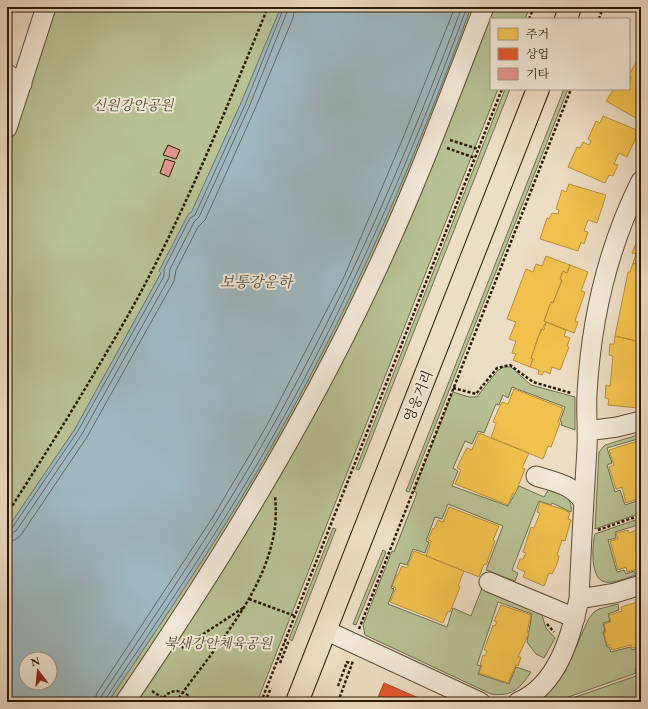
<svg xmlns="http://www.w3.org/2000/svg" width="648" height="709" font-family="'EB Garamond','Noto Serif KR',serif">
<style>
.green{fill:#b8c194;stroke:#716e4c}
.water{fill:#9fb8c0;stroke:#707974;fill-rule:evenodd}
.homes{fill:#f2c14e;stroke:#b68f38}
.shops{fill:#e4572e;stroke:#ac4521}
.lines{fill:none;stroke-linecap:round;stroke-linejoin:round}
.shore{stroke:#646962;stroke-width:1}
.building{fill:#e0958d;stroke:#2a1a03}
.minor-casing{stroke:#5b4b33;stroke-width:21}
.major-casing{stroke:#2a1a03;stroke-width:24}
.path{stroke:#2a1a03;stroke-width:2.5;stroke-dasharray:3 2;stroke-linecap:butt}
.minor{stroke:#f3e9d9;stroke-width:19}
.major{stroke:#edddc4;stroke-width:22}
.labels{text-anchor:middle;dominant-baseline:central;stroke-width:4;stroke-linejoin:round;paint-order:stroke}
.park-label{font-size:14px;font-style:italic;fill:#554c2e;stroke:#f3e9d9}
.street-label{font-size:14px;fill:#2a1a03;stroke:#f3e9d9}
.water-label{font-size:15px;font-style:italic;fill:#535145;stroke:#f3e9d9}
</style>
<rect width="100%" height="100%" fill="#edddc4"/>
<filter id="stains"><feTurbulence type="fractalNoise" baseFrequency=".005" numOctaves="4"/><feColorMatrix values="0 0 0 0 .2 0 0 0 0 .09 0 0 0 0 .02 0 0 0 .5 -.17"/></filter>
<radialGradient id="worn" r=".72"><stop offset=".6" stop-color="#630" stop-opacity="0"/><stop offset="1" stop-color="#630" stop-opacity=".3"/></radialGradient>
<path class="green" d="M 50,7 L 281,7 L 241,103 L 191,214 L 159,271 L 161,273 L 75,429 L 7,529 L 7,136 Z
M 471,7 L 530,7 L 525,19 L 491,19 L 491,89 L 498,89 L 257,702 L 108,702 C 167,614 227,527 278,435 C 355,299 417,154 471,7 Z
M 505,89 L 510,89 L 359,470 L 356,469 Z
M 564,89 L 568,89 L 409,492 L 406,491 Z
M 504,367 L 511,367 L 531,385 L 575,397 L 575,430 L 561,425 L 562,422 L 560,421 L 565,407 L 512,387 L 508,398 L 503,395 L 499,405 L 496,404 L 484,433 L 478,431 L 472,444 L 465,441 L 453,468 L 458,471 L 452,486 L 508,506 L 519,486 L 544,497 L 549,489 C 561,494 573,497 571,512 L 552,503 L 551,505 L 539,501 L 512,570 L 518,573 L 515,581 L 486,570 L 503,526 L 448,504 L 442,519 L 435,517 L 426,541 L 429,542 L 425,553 L 413,549 L 407,565 L 400,563 L 391,588 L 394,589 L 388,604 L 447,627 L 453,608 L 471,616 L 482,588 L 541,612 L 546,628 L 555,638 L 544,658 L 536,654 L 527,642 L 532,614 L 498,602 L 477,665 L 481,666 L 478,674 L 509,684 L 516,667 L 531,672 C 520,688 513,697 491,694 L 380,642 L 365,635 L 363,625 L 392,551 L 394,552 L 417,493 L 414,491 L 453,392 L 469,397 L 477,397 L 498,370 Z
M 641,434 L 641,438 L 607,448 L 612,463 L 607,465 L 615,492 L 620,490 L 625,505 L 640,500 L 641,513 L 595,529 L 599,452 L 605,445 Z
M 641,518 L 641,524 L 615,532 L 616,538 L 608,540 L 617,572 L 624,570 L 626,574 L 634,571 L 636,575 C 628,577 613,584 605,582 C 590,579 592,546 595,534 Z
M 333,528 L 336,529 L 292,641 L 289,639 Z
M 383,550 L 386,552 L 356,625 L 353,624 Z
M 618,604 L 619,610 L 608,614 L 610,621 L 603,623 L 605,631 L 603,632 L 607,647 L 609,647 L 611,652 L 630,647 L 632,650 L 641,647 L 641,667 L 635,669 L 636,673 L 554,702 L 538,702 L 565,672 L 589,618 L 594,612 L 599,609 Z
M 636,676 L 641,689 L 641,702 L 561,702 Z"/>
<path class="water" d="M 281,7 L 471,7 C 417,154 355,299 278,435 C 227,527 167,614 108,702 L 7,702 L 7,529 L 75,429 L 161,273 L 159,271 L 189,213 L 191,213 L 241,103 ZM 26,659 L 50,659 L 50,683 L 26,683 Z"/>
<path class="homes" d="M 7,7 L 13,7 L 15,9 L 7,22 Z
M 638,59 L 641,60 L 641,121 L 606,101 L 614,89 L 629,89 L 631,77 L 629,75 Z
M 603,116 L 639,131 L 627,157 L 619,153 L 614,164 L 618,165 L 613,176 L 609,175 L 605,183 L 568,167 L 577,147 L 580,148 L 583,142 L 589,145 L 591,141 L 588,139 L 596,121 L 600,123 Z
M 569,184 L 606,195 L 597,223 L 588,220 L 584,231 L 588,232 L 584,244 L 581,242 L 578,251 L 540,239 L 547,218 L 549,219 L 552,213 L 558,214 L 559,210 L 556,209 L 562,190 L 566,192 Z
M 641,232 L 641,266 L 633,263 L 636,254 L 632,253 Z
M 546,256 L 570,265 L 567,273 L 563,271 L 560,279 L 562,280 L 553,303 L 551,302 L 544,321 L 546,322 L 539,335 L 531,358 L 533,359 L 530,367 L 513,360 L 516,354 L 512,353 L 516,341 L 509,339 L 516,322 L 507,319 L 526,269 L 533,272 L 536,264 L 542,266 Z
M 633,263 L 641,266 L 641,342 L 615,336 L 628,272 L 630,272 Z
M 570,265 L 588,272 L 581,291 L 585,292 L 575,321 L 578,322 L 574,333 L 544,321 L 551,302 L 553,303 L 562,280 L 560,279 L 563,271 L 567,273 Z
M 546,322 L 566,330 L 564,336 L 570,338 L 567,346 L 569,347 L 560,370 L 552,367 L 550,374 L 544,371 L 542,375 L 538,374 L 539,370 L 530,367 L 533,359 L 531,358 L 541,329 L 544,330 Z
M 615,336 L 641,342 L 641,401 L 639,401 L 638,408 L 608,405 L 609,399 L 605,398 L 606,385 L 610,386 L 613,356 L 609,355 L 610,344 L 614,344 Z
M 514,389 L 563,408 L 558,422 L 560,423 L 551,447 L 548,446 L 543,459 L 491,438 L 496,423 L 493,422 L 498,410 L 502,402 L 508,404 Z
M 479,433 L 529,453 L 522,468 L 525,469 L 515,494 L 513,493 L 508,505 L 455,484 L 461,470 L 457,468 L 462,457 L 467,448 L 472,450 Z
M 641,440 L 641,498 L 626,503 L 622,487 L 616,489 L 609,467 L 614,465 L 609,450 Z
M 540,502 L 565,510 L 570,513 L 568,519 L 571,520 L 565,541 L 562,540 L 557,555 L 559,556 L 557,564 L 552,574 L 549,573 L 544,586 L 523,577 L 525,572 L 517,568 L 520,559 L 523,559 L 526,553 L 523,552 L 531,527 L 534,528 L 540,513 L 537,512 Z
M 449,507 L 499,526 L 493,540 L 495,541 L 486,565 L 484,564 L 479,577 L 426,556 L 431,541 L 428,540 L 433,528 L 434,529 L 438,520 L 443,522 Z
M 641,528 L 641,568 L 627,572 L 626,567 L 618,570 L 610,541 L 618,539 L 616,533 L 628,530 L 629,533 Z
M 414,551 L 464,571 L 458,586 L 460,587 L 450,612 L 448,611 L 443,623 L 390,602 L 396,588 L 392,586 L 397,575 L 398,575 L 402,566 L 407,568 Z
M 641,601 L 641,646 L 632,648 L 631,645 L 612,650 L 610,645 L 607,645 L 604,633 L 606,632 L 604,624 L 611,622 L 609,615 L 622,611 L 621,607 Z
M 501,605 L 531,615 L 527,632 L 529,633 L 518,657 L 521,657 L 518,666 L 516,665 L 508,683 L 479,673 L 482,665 L 480,665 L 483,655 L 485,656 L 487,651 L 484,650 L 493,625 L 495,626 L 497,622 L 494,621 Z"/>
<path class="shops" d="M 384,683 L 421,699 L 420,702 L 376,702 Z"/>
<g class="lines">
<path class="shore" d="M 7,530 L 12,528 L 78,431 L 164,276 L 164,269 L 190,218 L 195,215 L 245,105 L 284,7
M 7,535 L 16,531 L 82,434 L 169,278 L 170,269 L 194,222 L 199,217 L 249,107 L 289,7
M 7,541 L 15,540 L 21,535 L 87,437 L 174,281 L 176,270 L 198,227 L 205,220 L 255,109 L 293,18 L 295,7
M 94,702 L 97,693 L 213,517 L 266,427 L 344,277 L 403,138 L 455,7
M 100,702 L 102,695 C 160,608 219,522 270,431 C 346,296 408,152 462,7
M 105,702 L 106,698 C 164,611 224,525 275,433 C 351,297 413,153 467,7"/>
</g>
<path class="building" d="M 168,145 L 180,150 L 176,159 L 163,155 Z
M 165,159 L 175,162 L 169,177 L 160,173 Z"/>
<g class="lines">
<g class="minor-casing">
<path id="minor" d="M 7,74 L 22,84
M 7,128 L 46,7
M 587,431 L 617,427 L 641,421
M 536,476 C 554,482 572,484 583,501
M 489,582 L 575,618
M 579,599 L 615,593 L 641,585
M 325,630 L 480,702
M 125,702 C 216,568 301,431 370,284 C 413,194 448,100 484,7
M 518,702 C 557,686 571,637 579,599 C 581,549 584,499 587,448 C 588,430 586,412 587,394 C 591,320 608,247 641,181"/>
</g>
<g class="major-casing">
<path id="major" d="M 566,19 L 570,7
M 297,702 L 538,89"/>
</g>
<path class="path" d="M 529,19 L 534,7
M 599,19 L 603,7
M 450,140 L 478,149
M 447,148 L 475,158
M 453,388 L 476,394 L 497,368 L 510,365 L 533,382 L 571,393
M 7,514 C 50,447 92,379 131,310 C 185,213 226,109 268,7
M 598,530 L 641,515
M 249,599 L 295,616
M 547,624 L 554,632
M 359,629 L 571,89
M 182,648 L 243,608
M 280,663 L 288,643 L 284,642
M 338,686 L 347,662 L 352,664
M 152,691 L 163,698
M 161,702 C 168,687 186,688 193,702
M 176,702 C 217,643 284,575 275,497
M 261,702 L 502,89
M 265,702 L 271,688
M 338,702 L 353,661"/>
<use href="#minor" class="minor"/>
<use href="#major" class="major"/>
</g>
<g class="labels">
<g class="park-label">
<text x="133" y="105">신원강안공원</text>
<text x="218" y="643">북새강안체육공원</text>
</g>
<g class="street-label">
<text transform="translate(418 396) rotate(-68)">영웅거리</text>
</g>
<g class="water-label">
<text x="256" y="281">보통강운하</text>
</g>
</g>
<rect width="648" height="709" fill="none" stroke="#edddc4" stroke-width="24"/>
<rect x="8" y="8" width="632" height="693" fill="none" stroke="#2a1a03" stroke-width="2"/>
<rect x="12" y="12" width="624" height="685" fill="none" stroke="#2a1a03"/>
<rect x="490" y="18" width="140" height="72" fill="#f3e9d9" stroke="#a39683"/>
<rect x="498" y="28" width="20" height="12" fill="#f2c14e" stroke="#a39683"/>
<text x="526" y="38" font-size="12" fill="#2a1a03">주거</text>
<rect x="498" y="48" width="20" height="12" fill="#e4572e" stroke="#a39683"/>
<text x="526" y="58" font-size="12" fill="#2a1a03">상업</text>
<rect x="498" y="68" width="20" height="12" fill="#e0958d" stroke="#a39683"/>
<text x="526" y="78" font-size="12" fill="#2a1a03">기타</text>
<g transform="translate(38 671) rotate(344)"><circle r="19" fill="#f3e9d9" stroke="#a39683"/>
<path d="M0-3L7 15L0 10L-7 15Z" fill="#8f2418"/>
<text y="-6" font-size="11" font-weight="bold" text-anchor="middle" fill="#2a1a03">N</text>
</g>
<rect width="100%" height="100%" filter="url(#stains)"/>
<rect width="100%" height="100%" fill="url(#worn)"/>
</svg>
